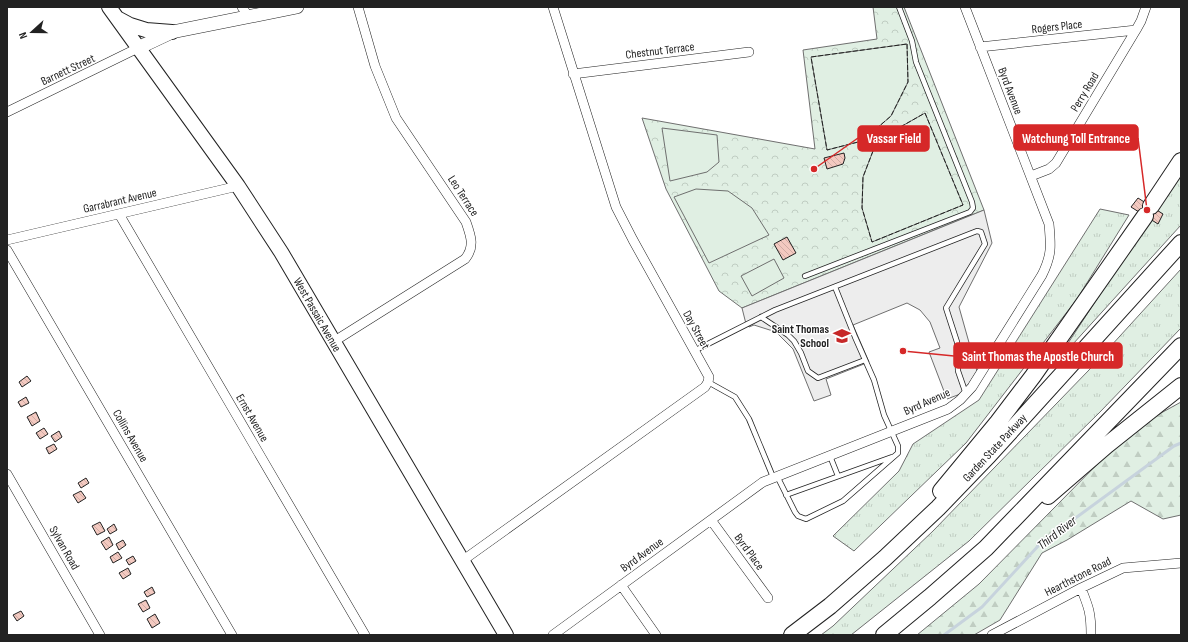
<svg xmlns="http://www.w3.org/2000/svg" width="1188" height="642" font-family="'Sofia Sans Condensed',sans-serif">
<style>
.grass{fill:url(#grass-tufts);stroke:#6f6f6f}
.forest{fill:url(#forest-firs);stroke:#6f6f6f}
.park{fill:url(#park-crowns);stroke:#6f6f6f}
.pitch{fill:#e0efe3;stroke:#6f6f6f}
.parking{fill:#ededed;stroke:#6f6f6f}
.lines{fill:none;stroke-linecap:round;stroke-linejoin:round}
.stream{stroke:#c7d3dd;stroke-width:3}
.building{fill:url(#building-back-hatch);stroke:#222}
.service-casing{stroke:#222;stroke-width:6}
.minor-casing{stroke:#222;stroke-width:10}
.secondary-casing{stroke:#222;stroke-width:14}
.primary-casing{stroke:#222;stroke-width:16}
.motorway-casing{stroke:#222;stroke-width:18}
.service{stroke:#fff;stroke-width:4.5}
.minor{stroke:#fff;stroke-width:9}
.secondary{stroke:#fff;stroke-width:13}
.primary{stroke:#fff;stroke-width:14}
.motorway{stroke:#fff;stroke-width:16}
.fence{stroke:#222;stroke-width:1;stroke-dasharray:5 2;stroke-linecap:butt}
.labels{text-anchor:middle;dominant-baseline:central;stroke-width:3;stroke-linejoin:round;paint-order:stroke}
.street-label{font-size:12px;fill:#222;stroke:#fff}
.poi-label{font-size:12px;font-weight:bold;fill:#222;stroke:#fff;text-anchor:end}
.water-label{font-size:13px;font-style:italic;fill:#222;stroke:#fff}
.leader{fill:none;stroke:#d62828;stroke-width:1.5}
.callout-dot{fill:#d62828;stroke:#fff;stroke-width:1.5}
.callout{fill:#d62828;stroke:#d62828;stroke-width:1.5}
.callout-label{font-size:13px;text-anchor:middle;font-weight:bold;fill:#fff}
</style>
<defs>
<pattern id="grass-tufts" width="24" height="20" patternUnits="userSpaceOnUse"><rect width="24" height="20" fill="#e0efe3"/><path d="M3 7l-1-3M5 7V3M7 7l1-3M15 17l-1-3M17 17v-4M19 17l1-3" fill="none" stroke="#c0cdc2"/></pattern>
<pattern id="forest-firs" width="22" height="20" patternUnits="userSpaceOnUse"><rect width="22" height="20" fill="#e0efe3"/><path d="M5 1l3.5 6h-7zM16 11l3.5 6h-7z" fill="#c0cdc2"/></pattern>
<pattern id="park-crowns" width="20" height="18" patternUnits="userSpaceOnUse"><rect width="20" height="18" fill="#e0efe3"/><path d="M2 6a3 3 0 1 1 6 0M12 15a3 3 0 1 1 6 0" fill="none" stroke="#c0cdc2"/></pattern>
<pattern id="building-back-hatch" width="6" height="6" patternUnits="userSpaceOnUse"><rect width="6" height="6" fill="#f3c9c0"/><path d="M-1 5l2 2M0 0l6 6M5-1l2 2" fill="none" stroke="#d0aca5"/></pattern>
</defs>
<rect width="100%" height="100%" fill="#fff"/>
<path class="grass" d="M 1181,171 L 1181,225 L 1053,366 Z
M 1100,209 L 1129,215 L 1077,299 L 966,443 L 854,551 L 833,536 L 899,471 L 913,444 L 979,400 Z
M 1181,269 L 1181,328 L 1100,412 L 969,541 L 851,635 L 821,635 L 833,626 L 933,531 L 1089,370 Z"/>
<path class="forest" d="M 1181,402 L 1181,515 L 1163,519 L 1131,501 L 1067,540 L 1042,553 L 1000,620 L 974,635 L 917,635 L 979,584 L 1132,429 Z"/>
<path class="park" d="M 873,7 L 904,7 L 984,210 L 742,308 L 719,291 L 666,189 L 642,118 L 815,149 L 803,50 L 877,39 Z"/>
<path class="pitch" d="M 907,44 L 908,82 L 891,116 L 862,141 L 827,150 L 811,57 Z
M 925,113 L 963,205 L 872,242 L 862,208 L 863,177 L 873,151 L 888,134 Z
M 662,128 L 717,135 L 719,162 L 707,172 L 670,181 Z
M 696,189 L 728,191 L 752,208 L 769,235 L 709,263 L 674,197 Z
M 774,259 L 784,278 L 752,296 L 741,276 Z"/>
<path class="parking" d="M 984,210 L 992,243 L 959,307 L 977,371 L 963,393 L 947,399 L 929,352 L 940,348 L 930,322 L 920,310 L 907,303 L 853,325 L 869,362 L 826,379 L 831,395 L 814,401 L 793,349 L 776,332 L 754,325 L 749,327 L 746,324 L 742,308 Z"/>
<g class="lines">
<path class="stream" d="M 944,635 L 982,607 L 1040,544 L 1174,446 L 1181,443"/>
</g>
<path class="building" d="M 844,153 L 845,158 L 843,164 L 827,169 L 824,158 Z
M 1138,198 L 1163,214 L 1158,224 L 1131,207 Z
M 787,237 L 796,253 L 783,260 L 774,244 Z
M 27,376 L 31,381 L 22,387 L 19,382 Z
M 26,397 L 29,403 L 21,407 L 18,402 Z
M 36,412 L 40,421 L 32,426 L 27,417 Z
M 44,428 L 48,434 L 40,439 L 36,433 Z
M 59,431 L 62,437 L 55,442 L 51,436 Z
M 54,444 L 57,449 L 49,454 L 46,448 Z
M 86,478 L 89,483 L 81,488 L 78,483 Z
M 81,491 L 86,498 L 78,503 L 73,495 Z
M 100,522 L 105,531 L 97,535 L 92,526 Z
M 114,524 L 117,530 L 110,534 L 107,529 Z
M 109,537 L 113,545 L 106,550 L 101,542 Z
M 123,540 L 126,545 L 119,550 L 116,544 Z
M 118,552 L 122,558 L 113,563 L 110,557 Z
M 133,556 L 136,561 L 129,565 L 126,560 Z
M 128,568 L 131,574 L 123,579 L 119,573 Z
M 152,587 L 155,593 L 147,597 L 144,592 Z
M 146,600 L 150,608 L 143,612 L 138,604 Z
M 21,611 L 24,616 L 17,621 L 13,615 Z
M 155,614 L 160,623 L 152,628 L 147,619 Z"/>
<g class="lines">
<g class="service-casing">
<path id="service" d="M 805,276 L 970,212 L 973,208 L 972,202 L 916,62 L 912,41 L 899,7
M 761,317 L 788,335 L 794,341 L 801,353 L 808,371 L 818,378 L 865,360
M 694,351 L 775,310 L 977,231 L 981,232 L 985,244 L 946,308 L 957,342 L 958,371 L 966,394
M 708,382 L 735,397 L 749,419 L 773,477
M 830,456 L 838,476
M 777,476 L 795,512 L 798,516 L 806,519 L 843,501 L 898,453 L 898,446 L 884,415 L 874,380 L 855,337 L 835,287
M 786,495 L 892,457"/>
</g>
<g class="minor-casing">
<path id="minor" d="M 242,7 L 248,16
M 980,47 L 1136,30
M 573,74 L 749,52
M 7,112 L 138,48
M 1031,176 L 1049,169 L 1056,163 L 1136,30 L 1141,21 L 1146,7
M 119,214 L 365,635
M 7,240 L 238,186
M 7,250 L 232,635
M 333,342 L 465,259 C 475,247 471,236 466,222 L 396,118 L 375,66 L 358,7
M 7,474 L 100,635
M 711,520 L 768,598
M 462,561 L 705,387 L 708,382 L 709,377 L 633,240 L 616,207 L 553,7
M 621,585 L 656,635
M 1081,588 C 1089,608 1091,613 1091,635
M 553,635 L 763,482 L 948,409 L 960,400 L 972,387 L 1042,275 C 1052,255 1051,246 1049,224 L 965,7
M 992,635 L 1081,588 L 1123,568 L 1181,563"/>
</g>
<g class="secondary-casing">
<path id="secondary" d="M 138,48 L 172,32 L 297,7"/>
</g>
<g class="primary-casing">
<path id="primary" d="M 109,7 L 238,186 L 281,252 L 506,635
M 117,18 L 130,25 L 146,30 L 172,32"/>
</g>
<g class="motorway-casing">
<path id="motorway" d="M 1151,206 L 1181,161
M 941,491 L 998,422 L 1033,376 L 1145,216
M 1048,496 L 1107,445 L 1181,386
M 792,635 L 830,606 L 885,558 L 938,508 L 989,455 L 1181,243
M 884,635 L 930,597 L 986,548 L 1181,346"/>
</g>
<use href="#service" class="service"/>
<use href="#minor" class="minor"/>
<use href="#secondary" class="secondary"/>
<use href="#primary" class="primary"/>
<use href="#motorway" class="motorway"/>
<path class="fence" d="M 907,44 L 908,82 L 891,116 L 862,141 L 827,150 L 811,57 Z
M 925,113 L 963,205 L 872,242 L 862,208 L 863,177 L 873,151 L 888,134 Z"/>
</g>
<defs>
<g id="school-bare" transform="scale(1.38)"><path d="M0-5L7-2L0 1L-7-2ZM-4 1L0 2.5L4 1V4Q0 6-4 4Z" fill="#c62828" stroke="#fff" stroke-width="2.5" paint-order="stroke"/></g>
</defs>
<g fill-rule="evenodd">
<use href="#school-bare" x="842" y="336"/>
</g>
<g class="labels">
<g class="street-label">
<text transform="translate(1057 27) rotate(-6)">Rogers Place</text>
<text transform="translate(660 51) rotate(-7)">Chestnut Terrace</text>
<text transform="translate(68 70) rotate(-25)">Barnett Street</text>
<text transform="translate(1010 91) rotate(69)">Byrd Avenue</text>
<text transform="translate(1085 92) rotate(-59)">Perry Road</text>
<text transform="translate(463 196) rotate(57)">Leo Terrace</text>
<text transform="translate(120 201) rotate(-13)">Garrabrant Avenue</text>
<text transform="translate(317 315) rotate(60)">West Passaic Avenue</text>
<text transform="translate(696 330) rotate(61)">Day Street</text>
<text transform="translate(927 402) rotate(-24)">Byrd Avenue</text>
<text transform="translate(252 418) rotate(60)">Ernst Avenue</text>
<text transform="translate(130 436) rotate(60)">Collins Avenue</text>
<text transform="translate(995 448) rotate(-47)">Garden State Parkway</text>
<text transform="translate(64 548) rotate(60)">Sylvan Road</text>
<text transform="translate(749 552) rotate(54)">Byrd Place</text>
<text transform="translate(642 555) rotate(-36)">Byrd Avenue</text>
<text transform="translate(1078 577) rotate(-27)">Hearthstone Road</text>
</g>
<g class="poi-label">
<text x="829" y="329">Saint Thomas<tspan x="829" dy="14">School</tspan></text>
</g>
<g class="water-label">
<text transform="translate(1057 533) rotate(-38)">Third River</text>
</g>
</g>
<path class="leader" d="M1147 210L1138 138M814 169L858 138M903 351L954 356"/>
<g class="callout-dot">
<circle cx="1147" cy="210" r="4"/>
<circle cx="814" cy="169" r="4"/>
<circle cx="903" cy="351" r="4"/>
</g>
<g class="callout">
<rect x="1014" y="125" width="124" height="25" rx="4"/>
<rect x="858" y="126" width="71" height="25" rx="4"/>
<rect x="954" y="343" width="168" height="25" rx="4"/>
</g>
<g class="callout-label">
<text x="1076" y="143">Watchung Toll Entrance</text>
<text x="894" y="143">Vassar Field</text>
<text x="1038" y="361">Saint Thomas the Apostle Church</text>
</g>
<rect width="1188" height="642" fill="none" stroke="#222222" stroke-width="16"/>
<g transform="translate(32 32) rotate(249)" stroke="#ffffff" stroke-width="3" paint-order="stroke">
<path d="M0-3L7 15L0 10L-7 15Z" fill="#222222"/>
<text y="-6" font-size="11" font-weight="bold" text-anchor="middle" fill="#222222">N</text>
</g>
</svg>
